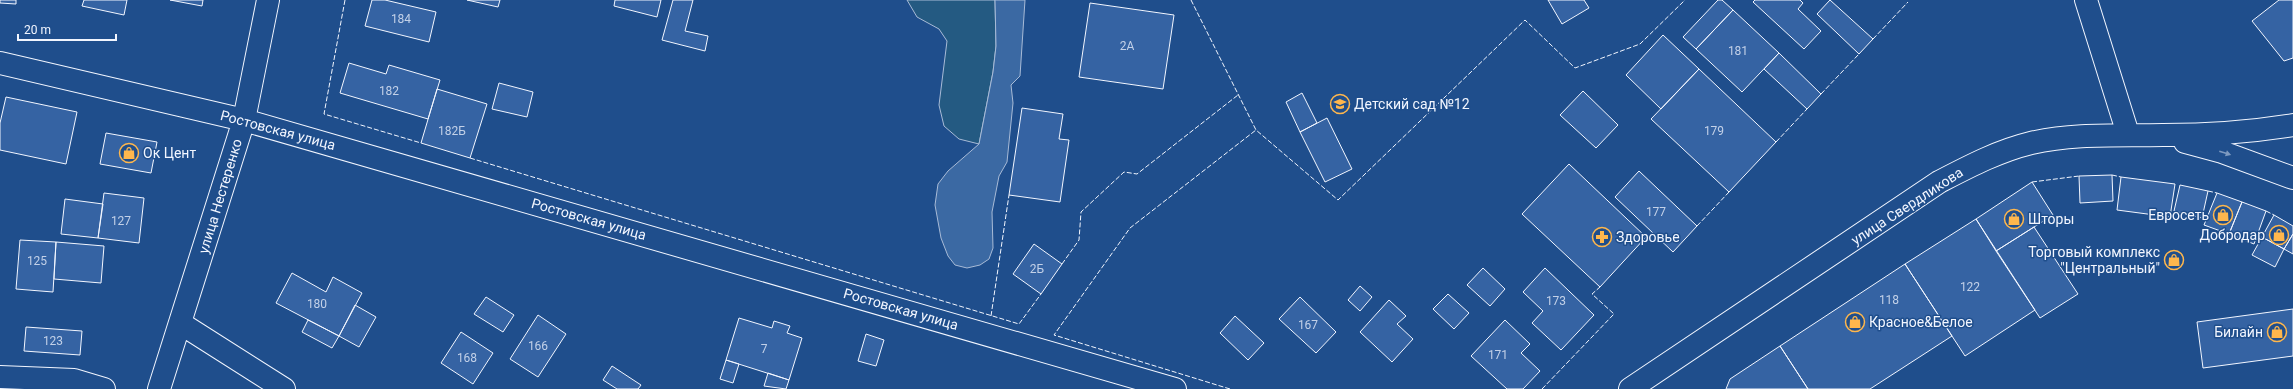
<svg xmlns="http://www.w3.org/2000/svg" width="2293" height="389" font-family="Roboto,sans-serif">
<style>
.green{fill:#245a82;stroke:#a8bbd7}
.water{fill:#3b69a3;stroke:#a8bbd7}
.building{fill:#3563a3;stroke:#f2f6ff}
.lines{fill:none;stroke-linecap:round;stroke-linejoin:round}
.minor-casing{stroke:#f2f6ff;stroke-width:24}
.minor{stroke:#1f4e8c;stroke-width:22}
.fence{stroke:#f2f6ff;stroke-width:1;stroke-dasharray:5 2;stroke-linecap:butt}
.oneway{fill:#7e9ac0}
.labels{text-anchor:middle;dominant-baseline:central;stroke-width:3;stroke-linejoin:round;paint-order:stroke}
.number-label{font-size:12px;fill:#c3d1e8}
.poi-label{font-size:14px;fill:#f2f6ff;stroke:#1f4e8c;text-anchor:start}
.street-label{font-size:14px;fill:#f2f6ff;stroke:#1f4e8c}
</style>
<rect width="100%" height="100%" fill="#1f4e8c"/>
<path class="green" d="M 907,0 L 995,0 L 996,46 L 993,72 L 979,144 L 959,139 L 944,126 L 939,105 L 947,41 L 939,29 L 917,17 Z"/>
<path class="water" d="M 995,0 L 1025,0 L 1020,76 L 1011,85 L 1013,103 L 1007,162 L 999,176 L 992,212 L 993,248 L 989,259 L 980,265 L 967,268 L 955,265 L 948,256 L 941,238 L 935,205 L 938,184 L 948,171 L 979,144 L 993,72 L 996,46 Z"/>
<path class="building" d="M 0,0 L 16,0 L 16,4 L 0,3 Z
M 84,0 L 127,0 L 124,15 L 82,6 Z
M 170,0 L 203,0 L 202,6 Z
M 372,0 L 385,0 L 436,12 L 429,42 L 365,26 Z
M 467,0 L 500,0 L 498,7 Z
M 615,0 L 661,0 L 657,17 L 614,6 Z
M 673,0 L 693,0 L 685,31 L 708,36 L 705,51 L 662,40 Z
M 1548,0 L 1584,0 L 1589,8 L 1562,24 Z
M 1718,0 L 1722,0 L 1733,10 L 1696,49 L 1683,37 Z
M 1755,0 L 1800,0 L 1803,3 L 1798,9 L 1821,31 L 1804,49 L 1753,2 Z
M 1830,0 L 1873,39 L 1859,54 L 1817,14 Z
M 2279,0 L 2293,0 L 2293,58 L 2284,61 L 2252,21 Z
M 1090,3 L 1174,15 L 1163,89 L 1079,77 Z
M 1733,10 L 1779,53 L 1742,92 L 1696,49 Z
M 1663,35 L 1699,69 L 1661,109 L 1626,75 Z
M 1779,53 L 1821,94 L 1807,109 L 1764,69 Z
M 349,63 L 386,74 L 389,65 L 440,80 L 428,119 L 340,93 Z
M 1699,69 L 1776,142 L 1729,192 L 1651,119 Z
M 499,83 L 533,92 L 527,117 L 492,109 Z
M 437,89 L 487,104 L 470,158 L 421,143 Z
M 1583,91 L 1618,125 L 1596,148 L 1560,115 Z
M 1302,93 L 1317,123 L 1300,132 L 1286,102 Z
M 6,97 L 77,112 L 66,164 L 0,150 L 0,123 Z
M 1022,108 L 1063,114 L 1059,139 L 1069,140 L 1060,202 L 1009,195 Z
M 1327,118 L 1352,169 L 1325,182 L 1300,132 Z
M 106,133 L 157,142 L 151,173 L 100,164 Z
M 1569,164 L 1646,237 L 1600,287 L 1522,214 Z
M 1639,171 L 1697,226 L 1673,252 L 1615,197 Z
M 2112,175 L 2113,201 L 2080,203 L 2079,176 Z
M 2121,177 L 2175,184 L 2170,217 L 2117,210 Z
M 2032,182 L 2053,215 L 1996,251 L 1976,219 Z
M 2180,185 L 2208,191 L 2202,218 L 2174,211 Z
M 104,193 L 144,198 L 139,243 L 98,238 Z
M 2217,193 L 2242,202 L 2229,234 L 2204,225 Z
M 65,199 L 103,204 L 98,238 L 61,234 Z
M 2242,202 L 2266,211 L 2254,244 L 2229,234 Z
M 2274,215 L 2293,226 L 2293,234 L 2284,249 L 2262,237 Z
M 1976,219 L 2035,310 L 1965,356 L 1905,264 Z
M 2034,227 L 2078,294 L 2040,318 L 1996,251 Z
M 2293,234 L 2293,254 L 2284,249 Z
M 2262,237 L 2284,249 L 2275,267 L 2252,255 Z
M 20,240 L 56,242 L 53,292 L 16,289 Z
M 56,242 L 104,246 L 101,283 L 54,279 Z
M 1034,244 L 1062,264 L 1041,294 L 1013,274 Z
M 1905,264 L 1952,336 L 1870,389 L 1808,389 L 1780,346 Z
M 1483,268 L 1505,289 L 1490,306 L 1467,285 Z
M 1545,268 L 1594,315 L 1561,350 L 1532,323 L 1543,311 L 1523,292 Z
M 292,273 L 326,292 L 333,277 L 362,293 L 339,336 L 276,303 Z
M 1360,286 L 1372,297 L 1360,311 L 1348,300 Z
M 1448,294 L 1469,313 L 1454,329 L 1433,309 Z
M 486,297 L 514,315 L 503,332 L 474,314 Z
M 1300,297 L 1336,332 L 1316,353 L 1279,319 Z
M 1389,300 L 1406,316 L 1397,324 L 1413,339 L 1392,362 L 1360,332 Z
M 355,305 L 376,317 L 359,347 L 339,336 Z
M 2293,309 L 2293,356 L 2203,368 L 2197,322 Z
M 538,315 L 566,334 L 538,377 L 510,359 Z
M 1235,316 L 1264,343 L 1248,360 L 1220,333 Z
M 739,318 L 772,328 L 774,321 L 790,326 L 787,333 L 802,338 L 789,380 L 726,360 Z
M 308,320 L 339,336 L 332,348 L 302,332 Z
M 1505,320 L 1530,344 L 1521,353 L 1540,371 L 1523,389 L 1507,389 L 1471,356 Z
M 26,327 L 82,331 L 80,355 L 24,351 Z
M 461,332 L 493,353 L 473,384 L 441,363 Z
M 866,334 L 884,340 L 876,366 L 858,361 Z
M 1780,346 L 1808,389 L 1726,389 L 1730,379 Z
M 726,360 L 739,364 L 733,383 L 720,379 Z
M 612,366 L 641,385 L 638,389 L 617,389 L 603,380 Z
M 768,373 L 789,380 L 786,389 L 764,386 Z"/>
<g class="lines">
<g class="minor-casing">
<path id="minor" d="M 2086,0 L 2128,134
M 0,63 L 244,120 L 1175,389
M 2185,142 L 2222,152 L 2293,178
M 180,323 L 284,389
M 0,377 L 74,380 L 104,389
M 159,389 L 244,120 L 268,0
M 1630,389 L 1939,182 C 1968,167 1998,151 2031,143 C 2075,133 2119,136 2163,135 C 2207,135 2250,132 2293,125"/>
</g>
<use href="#minor" class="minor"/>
<path class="fence" d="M 345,0 L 324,114 L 421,143
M 1191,0 L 1256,130 L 1338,200 L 1525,20 L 1575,68 L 1640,44 L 1685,0
M 1873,39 L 1908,2
M 1821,94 L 1859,54
M 1776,142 L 1807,109
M 470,158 L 1019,324 L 1041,294
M 2112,175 L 2121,177
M 2032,182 L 2079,176
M 2208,191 L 2217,193
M 2266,211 L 2274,215
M 1697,226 L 1729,192
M 1062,264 L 1079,240 L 1081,212 L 1124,172 L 1137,174 L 1238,95
M 991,316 L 1009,195
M 1230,389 L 1054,335 L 1130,228 L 1256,130
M 1542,389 L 1614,314 L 1592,294 L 1600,287"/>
</g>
<defs><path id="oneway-solid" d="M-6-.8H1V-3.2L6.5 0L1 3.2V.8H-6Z"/></defs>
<use class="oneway" href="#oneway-solid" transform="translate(2225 153) rotate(18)"/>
<defs>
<g id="school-ring" transform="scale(1)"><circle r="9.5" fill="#1f4e8c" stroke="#ffb74d" stroke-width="1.5"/><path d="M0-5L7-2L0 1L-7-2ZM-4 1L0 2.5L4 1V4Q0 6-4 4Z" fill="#ffb74d"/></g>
<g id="shop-ring" transform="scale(1)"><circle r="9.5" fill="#1f4e8c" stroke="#ffb74d" stroke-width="1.5"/><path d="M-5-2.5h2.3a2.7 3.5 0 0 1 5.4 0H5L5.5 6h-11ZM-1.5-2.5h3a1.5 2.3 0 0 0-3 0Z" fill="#ffb74d"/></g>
<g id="pharmacy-ring" transform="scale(1)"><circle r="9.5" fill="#1f4e8c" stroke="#ffb74d" stroke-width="1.5"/><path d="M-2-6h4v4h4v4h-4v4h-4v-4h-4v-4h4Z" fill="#ffb74d"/></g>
</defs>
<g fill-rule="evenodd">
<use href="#school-ring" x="1340" y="104"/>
<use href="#shop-ring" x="129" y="153"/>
<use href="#shop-ring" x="2223" y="215"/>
<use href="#shop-ring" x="2014" y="219"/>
<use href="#shop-ring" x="2279" y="235"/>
<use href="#pharmacy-ring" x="1602" y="237"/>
<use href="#shop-ring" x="2174" y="260"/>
<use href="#shop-ring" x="1855" y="322"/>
<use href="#shop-ring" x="2277" y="332"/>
</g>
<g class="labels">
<g class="number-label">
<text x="401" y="19">184</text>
<text x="1127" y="46">2А</text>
<text x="1738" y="51">181</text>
<text x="389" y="91">182</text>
<text x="452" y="131">182Б</text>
<text x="1714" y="131">179</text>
<text x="1656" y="212">177</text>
<text x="121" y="221">127</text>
<text x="37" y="261">125</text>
<text x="1037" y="269">2Б</text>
<text x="1970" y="287">122</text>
<text x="1889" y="300">118</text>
<text x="1556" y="301">173</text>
<text x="317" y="304">180</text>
<text x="1308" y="325">167</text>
<text x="53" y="341">123</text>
<text x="538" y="346">166</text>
<text x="764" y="349">7</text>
<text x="1498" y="355">171</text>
<text x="467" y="358">168</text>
</g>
<g class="poi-label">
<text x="1354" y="104">Детский сад №12</text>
<text x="143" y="153">Ок Цент</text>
<text x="2209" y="215" text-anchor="end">Евросеть</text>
<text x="2028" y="219">Шторы</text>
<text x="2265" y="235" text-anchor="end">Добродар</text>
<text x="1616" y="237">Здоровье</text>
<text x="2160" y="252" text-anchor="end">Торговый комплекс<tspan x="2160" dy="16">"Центральный"</tspan></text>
<text x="1869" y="322">Красное&amp;Белое</text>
<text x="2263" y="332" text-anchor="end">Билайн</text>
</g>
<g class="street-label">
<text transform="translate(278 130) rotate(15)">Ростовская улица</text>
<text transform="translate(220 196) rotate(-73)">улица Нестеренко</text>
<text transform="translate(1907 206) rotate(-33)">улица Свердликова</text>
<text transform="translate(589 219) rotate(16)">Ростовская улица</text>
<text transform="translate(901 309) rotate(16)">Ростовская улица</text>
</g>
</g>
<path d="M18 34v6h98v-6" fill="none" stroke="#f2f6ff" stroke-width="2"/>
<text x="24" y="34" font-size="12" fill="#f2f6ff" stroke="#1f4e8c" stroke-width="3" paint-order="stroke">20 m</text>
</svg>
